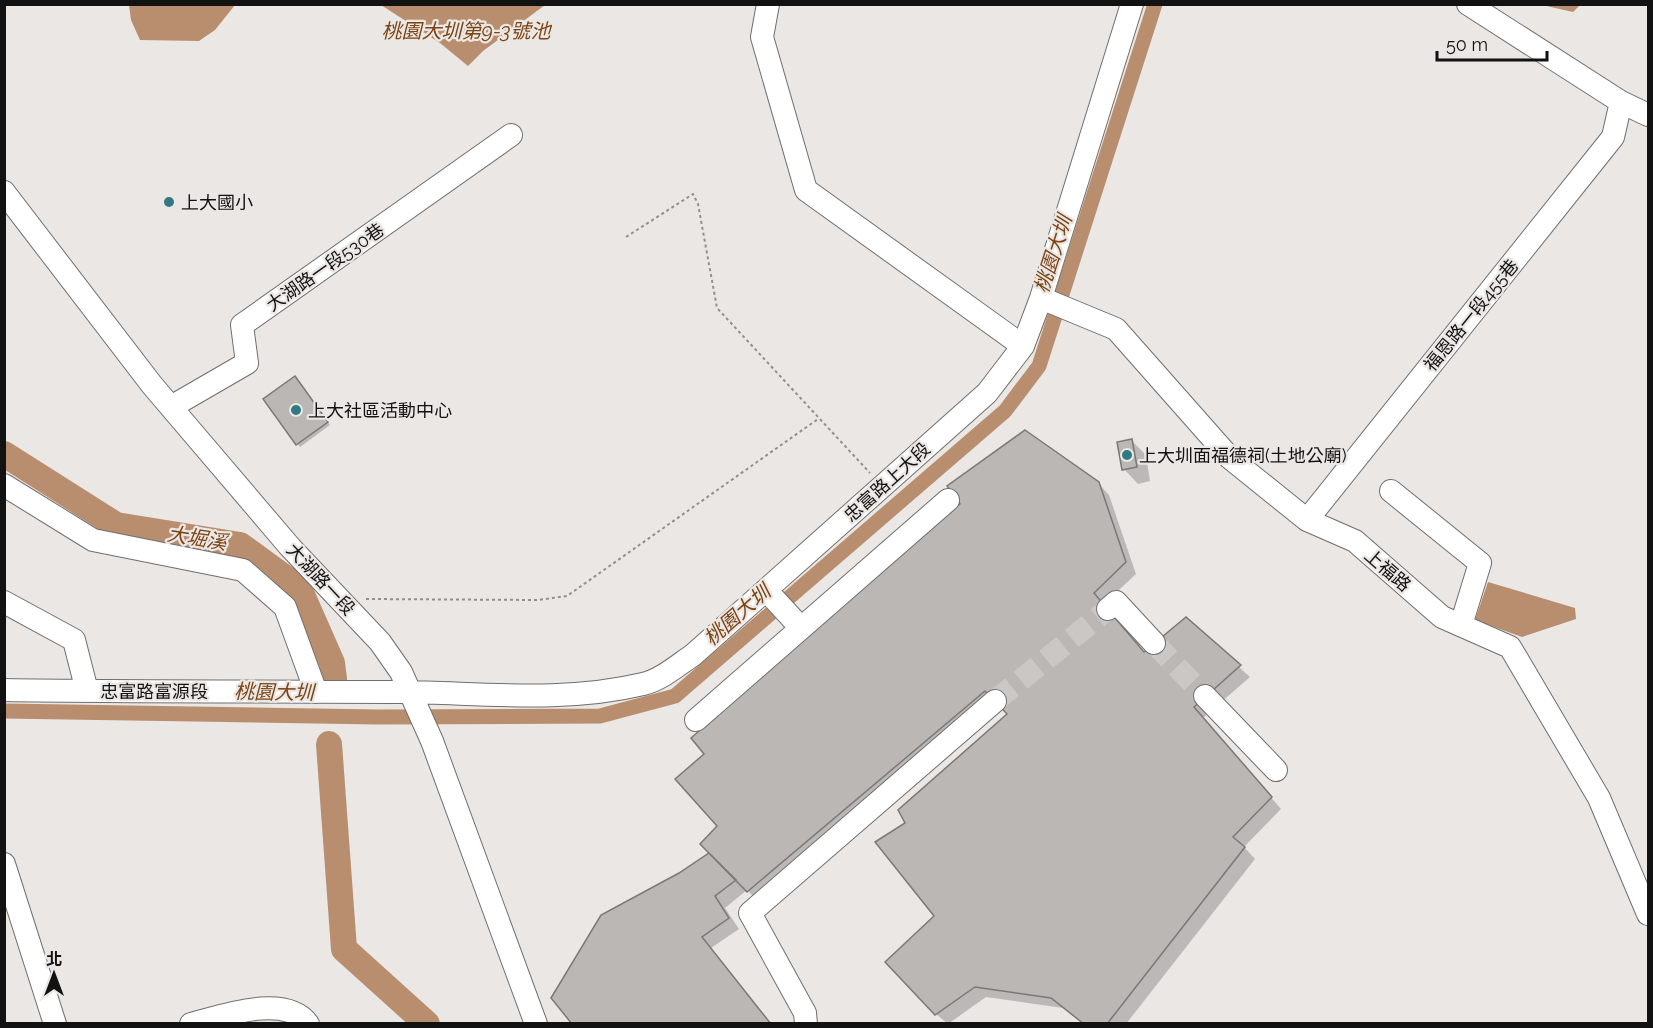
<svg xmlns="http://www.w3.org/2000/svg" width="1653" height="1028" font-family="Raleway,'Noto Sans TC',sans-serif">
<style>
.water{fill:#b88e6f}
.shadow{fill:#0003}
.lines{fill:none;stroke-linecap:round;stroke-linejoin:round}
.canal{stroke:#b88e6f;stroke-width:15}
.river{stroke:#b88e6f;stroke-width:26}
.building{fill:#bab7b5;stroke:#7b7876;stroke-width:1.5}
.minor-tunnel{stroke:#cac7c5;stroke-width:22;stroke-dasharray:22 11;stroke-linecap:butt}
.minor-casing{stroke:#716e6c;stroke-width:24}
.path{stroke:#918f8d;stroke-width:2;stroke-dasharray:3 3;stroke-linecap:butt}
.minor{stroke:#fff;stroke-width:22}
.poi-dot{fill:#317983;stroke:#eae7e5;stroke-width:2}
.labels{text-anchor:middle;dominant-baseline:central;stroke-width:4.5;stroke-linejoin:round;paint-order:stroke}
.poi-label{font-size:18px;fill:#131212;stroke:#eae7e5;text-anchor:start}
.street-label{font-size:18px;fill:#131212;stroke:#eae7e5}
.water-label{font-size:20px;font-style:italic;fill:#7c4413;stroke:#eae7e5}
</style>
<rect width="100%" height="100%" fill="#eae7e5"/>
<path class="water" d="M 129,5 L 129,4 L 235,5 L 215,30 L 199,41 L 140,40 L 131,20 Z
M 381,5 L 545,5 L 483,51 L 468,66 L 440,43 Z
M 1542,5 L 1580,5 L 1573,12 Z
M 1488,582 L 1575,608 L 1576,619 L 1522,637 L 1475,620 Z"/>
<path class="shadow" d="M 298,381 L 330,425 L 300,447 L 265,400 Z
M 1132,441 L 1146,455 L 1150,481 L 1138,484 L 1124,469 Z
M 1098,483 L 1109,495 L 1136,574 L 1104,604 L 1145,653 L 1186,619 L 1250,677 L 1203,718 L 1281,809 L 1244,847 L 1255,859 L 1126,1024 L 1083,1024 L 1063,1008 L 986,997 L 948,1024 L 936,1014 L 936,917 L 907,824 L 1009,714 L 996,700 L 759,902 L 747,890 L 725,908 L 739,929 L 711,948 L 771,1024 L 574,1024 L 680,874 L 711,853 Z"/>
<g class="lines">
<path class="canal" d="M 4,711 L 378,717 L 600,716 L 675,696 L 1005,411 L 1039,366 L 1155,4"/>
<path class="river" d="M 4,454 L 116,525 L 240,545 L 299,588 L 332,663 L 334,679
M 329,744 L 344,949 L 427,1024"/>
</g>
<path class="building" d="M 295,376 L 328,422 L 296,445 L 263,399 Z
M 1025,430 L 1099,482 L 1126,562 L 1094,593 L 1144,652 L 1186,617 L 1241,665 L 1194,707 L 1272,797 L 1233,837 L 1245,847 L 1107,1024 L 1084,1024 L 1051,998 L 975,987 L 935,1015 L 885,962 L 934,916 L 875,842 L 905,823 L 898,810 L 1007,714 L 985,691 L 747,892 L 700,844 L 717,826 L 675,779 L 704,754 L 691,738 L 960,504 L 947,486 Z
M 1132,439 L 1137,467 L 1122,470 L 1117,442 Z
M 709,853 L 736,880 L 715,896 L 729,918 L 702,937 L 771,1024 L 572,1024 L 551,998 L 601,915 L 679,873 Z"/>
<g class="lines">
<path class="minor-tunnel" d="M 1154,643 L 1205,696
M 995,701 L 1108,609"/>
<g class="minor-casing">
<path id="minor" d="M 768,4 L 762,37 L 806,190 L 1023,346
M 1468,4 L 1621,102 L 1648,115
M 4,192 L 152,385 L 290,547 L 380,642 L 401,672 L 432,741 L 536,1024
M 1041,298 L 1116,329 L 1230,458 L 1307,520 L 1355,541 L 1442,617 L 1510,647 L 1599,798 L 1648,914
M 171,407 L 247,363 L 242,325 L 511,135
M 4,485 L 93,540 L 243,570 L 285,607 L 316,692
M 1391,491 L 1480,563 L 1461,625
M 1307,520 L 1613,137 L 1621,102
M 766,590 L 801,628
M 4,602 L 74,640 L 87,691
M 1108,609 L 1116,602 L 1154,643
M 4,690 C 137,692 270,691 403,692 C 483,693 564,703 643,684 C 661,680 678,665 693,655 L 987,393 L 1023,346 L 1041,298 L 1132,4
M 1205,696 L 1276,770
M 696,720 L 948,500
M 4,864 L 55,1024
M 191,1024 C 222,1016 286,993 308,1024
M 806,1024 L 805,1013 L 750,913 L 995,701"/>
</g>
<path class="path" d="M 626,237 L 693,194 L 698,204 L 717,308 L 870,473
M 366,599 L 538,600 L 567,596 L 818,419"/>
<use href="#minor" class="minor"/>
</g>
<g class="poi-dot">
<circle cx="169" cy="202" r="6"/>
<circle cx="296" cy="410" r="6"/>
<circle cx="1127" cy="455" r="6"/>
</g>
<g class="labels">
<g class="poi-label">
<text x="181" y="202">上大國小</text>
<text x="308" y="410">上大社區活動中心</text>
<text x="1139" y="455">上大圳面福德祠(土地公廟)</text>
</g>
<g class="street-label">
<text transform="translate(325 267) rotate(-35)">大湖路一段530巷</text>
<text transform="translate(1471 315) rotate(-51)">福恩路一段455巷</text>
<text transform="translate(887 482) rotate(-42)">忠富路上大段</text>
<text transform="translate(1388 570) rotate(41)">上福路</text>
<text transform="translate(321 579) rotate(47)">大湖路一段</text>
<text x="154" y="691">忠富路富源段</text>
</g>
<g class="water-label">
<text x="466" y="31">桃園大圳第9-3號池</text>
<text transform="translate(1053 254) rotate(-72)">桃園大圳</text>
<text transform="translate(197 538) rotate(9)">大堀溪</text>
<text transform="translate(737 615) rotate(-41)">桃園大圳</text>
<text transform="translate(274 692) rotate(1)">桃園大圳</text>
</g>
</g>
<rect width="1653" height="1028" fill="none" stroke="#131212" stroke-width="12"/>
<g transform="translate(54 974)" stroke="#eae7e5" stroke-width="4.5" paint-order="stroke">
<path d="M0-4.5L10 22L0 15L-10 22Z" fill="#131212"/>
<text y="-9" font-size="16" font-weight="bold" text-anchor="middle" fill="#131212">北</text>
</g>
<path d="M1437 51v9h110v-9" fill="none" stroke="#131212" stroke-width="3"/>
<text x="1446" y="51" font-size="18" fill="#131212" stroke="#eae7e5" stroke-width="4.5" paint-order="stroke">50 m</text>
</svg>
